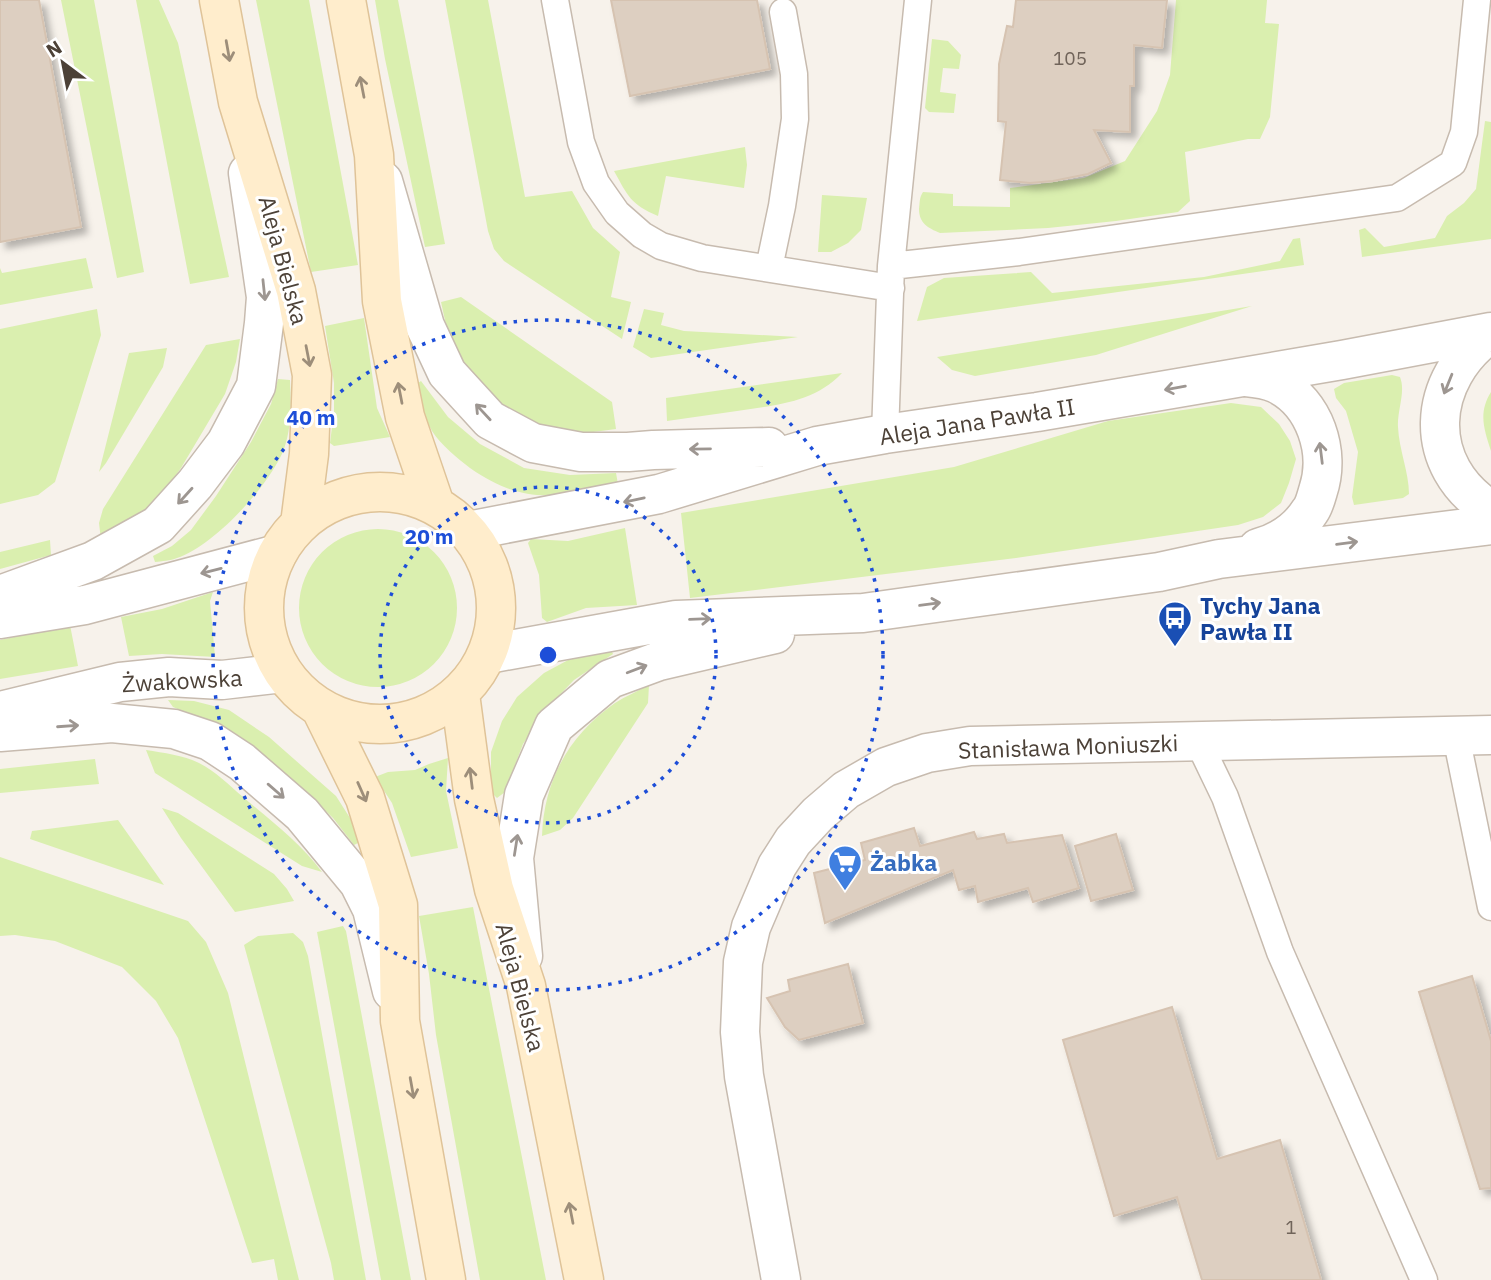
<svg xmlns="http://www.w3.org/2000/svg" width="1491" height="1280" font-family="'IBM Plex Sans',sans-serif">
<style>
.green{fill:#daefaf}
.building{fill:#ddcfc1;stroke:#d6c3b1;stroke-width:2;filter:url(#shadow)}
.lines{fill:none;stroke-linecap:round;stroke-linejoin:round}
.service-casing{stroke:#c7bbaf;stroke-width:29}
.minor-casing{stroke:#c7bbaf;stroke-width:41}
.tertiary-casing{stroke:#c7bbaf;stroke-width:41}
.secondary-casing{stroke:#dfc398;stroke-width:41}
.service{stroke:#fff;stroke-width:26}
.minor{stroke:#fff;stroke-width:38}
.tertiary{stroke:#fff;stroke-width:38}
.secondary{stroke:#ffedcc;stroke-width:38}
.oneway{stroke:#9d8e7a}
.oneway2{stroke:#9d9691}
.ring{fill:none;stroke:#1d4ed8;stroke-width:3.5;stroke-dasharray:3.5 7}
.labels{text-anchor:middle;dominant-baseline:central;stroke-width:6;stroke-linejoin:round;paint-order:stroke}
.number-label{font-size:19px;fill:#70645a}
.street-label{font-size:23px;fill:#4c4137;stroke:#fff}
.transit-label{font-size:23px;font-weight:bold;fill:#164399;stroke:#fff;text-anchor:start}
.shop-label{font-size:23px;font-weight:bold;fill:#366cbe;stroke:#fff;text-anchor:start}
.centre{fill:#1d4ed8;stroke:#fff;stroke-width:3.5}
.ring-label{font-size:21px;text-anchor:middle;font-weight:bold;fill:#1d4ed8;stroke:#fff;stroke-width:6;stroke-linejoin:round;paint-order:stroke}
</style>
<defs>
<filter id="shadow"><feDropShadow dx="6" dy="6" stdDeviation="3.5" flood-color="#0004"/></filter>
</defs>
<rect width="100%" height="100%" fill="#f7f2eb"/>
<path class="green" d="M 61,0 L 94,0 L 144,272 L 117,278 Z
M 136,0 L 159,0 L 178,43 L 229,277 L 190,284 Z
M 256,0 L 309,0 L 358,265 L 311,272 Z
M 375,0 L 398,0 L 445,244 L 425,247 L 385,59 Z
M 445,0 L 488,0 L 525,197 L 572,191 L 593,228 L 620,252 L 611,297 L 631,302 L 622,339 L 504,261 L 494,249 L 488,231 Z
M 1176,0 L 1267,0 L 1265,23 L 1279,24 L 1270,117 L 1260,139 L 1248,139 L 1185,152 L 1190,201 L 1178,212 L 1116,221 L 1048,228 L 940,233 C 928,228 919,223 919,209 C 920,202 919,198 923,192 L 953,194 L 953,206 L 1010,207 L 1010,188 L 1084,178 L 1125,161 L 1157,111 L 1170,75 Z
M 932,39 L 948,41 L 961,55 L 959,69 L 943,68 L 940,92 L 956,94 L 954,113 L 929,112 L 925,108 Z
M 1485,121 L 1491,122 L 1491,239 L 1362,257 L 1359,230 L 1365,228 L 1384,247 L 1435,238 L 1447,216 L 1464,203 L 1476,189 Z
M 745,147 L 747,165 L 744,188 L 666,176 L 658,216 C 630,204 628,196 614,171 Z
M 822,195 L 867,198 L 861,230 L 848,243 L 831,252 L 818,252 Z
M 1300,238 L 1304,265 L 917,321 L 927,287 L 944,278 L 1031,272 L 1052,293 L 1204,277 L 1280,261 L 1293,239 Z
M 86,258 L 93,288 L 0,305 L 0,268 L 2,273 Z
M 461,297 L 612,402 L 616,429 L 586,433 L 555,430 L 525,420 L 501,406 L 459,360 L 448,334 L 441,302 Z
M 1252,306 L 1096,355 L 975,376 L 952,370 L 937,357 Z
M 97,309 L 101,335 L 55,482 L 38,495 L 0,504 L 0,329 Z
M 644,309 L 664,313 L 661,325 L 684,331 L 798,337 L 651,358 L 633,347 Z
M 364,318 L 377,408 L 390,437 L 334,446 L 330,443 L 334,411 L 334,383 L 325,326 Z
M 240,339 L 236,362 L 225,394 L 181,468 L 157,502 L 101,540 L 99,523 L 103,509 L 206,345 Z
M 167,348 L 163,367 L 106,463 L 99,472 L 129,353 Z
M 842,373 C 814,403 775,405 737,411 C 714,414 690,418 667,421 L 666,398 Z
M 1392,375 L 1400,377 C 1406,392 1397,410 1398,427 C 1399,450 1409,472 1409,494 L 1403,498 L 1354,505 L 1352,497 L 1358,452 L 1346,411 L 1336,398 L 1334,389 L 1344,383 Z
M 278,379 L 290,380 C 291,403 292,426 284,449 C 270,485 214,546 177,558 C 170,561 162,561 155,562 L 153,556 L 172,546 L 191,530 L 216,496 L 251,442 L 271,404 Z
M 421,381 L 448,417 L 480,444 L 524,468 L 570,475 L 616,473 L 618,484 C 557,497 525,506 470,468 C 458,459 440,444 432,431 C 424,417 420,400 415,385 Z
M 1491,392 L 1491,451 C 1484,429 1478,413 1491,392 Z
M 1231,403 L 1261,407 L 1279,424 L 1290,441 L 1296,459 L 1289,483 L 1281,503 L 1263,517 L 1238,525 L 1016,558 L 690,598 L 681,513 L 954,467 L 1108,421 Z
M 625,528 L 637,605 L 586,608 L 547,622 L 542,618 L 539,575 L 528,543 L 531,539 L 568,541 Z
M299 608a79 79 0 1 1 158 0a79 79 0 1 1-158 0Z
M 50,540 L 51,555 L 0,569 L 0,552 Z
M 213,592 L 210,601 L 215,657 L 162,654 L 129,656 L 121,617 L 162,609 Z
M 70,625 L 78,666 L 0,679 L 0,640 Z
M 610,647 L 613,654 L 574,680 L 548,707 L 523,744 L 505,792 L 497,798 L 491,792 L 491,752 L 502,721 L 517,697 L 544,673 L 570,659 Z
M 649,685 L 648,703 L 573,818 L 560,830 L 542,836 C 544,780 569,735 615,703 C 626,696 638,691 649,685 Z
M 168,700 L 194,701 L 229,710 L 269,737 L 336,796 L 364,840 L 354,845 L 333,818 L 293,780 L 249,744 L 222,728 L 173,707 Z
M 146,750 C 164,753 183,755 199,763 C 215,771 229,785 243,797 C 270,820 301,843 322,872 L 302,866 L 155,773 Z
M 448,758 L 446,791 L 458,848 L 411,857 L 392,803 L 375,777 L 388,772 L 415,770 L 429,764 Z
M 95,759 L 99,784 L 0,793 L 0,769 Z
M 162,808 L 178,813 L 274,874 L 287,889 L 294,901 L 235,912 L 181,838 Z
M 118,820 L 164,885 L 30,839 L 32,831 Z
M 0,857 L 188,921 L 206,942 L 228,993 L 299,1280 L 278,1280 L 274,1259 L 252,1263 L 178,1038 L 156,1001 L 122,967 L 55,941 L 15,935 L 0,936 Z
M 473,907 L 546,1280 L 480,1280 L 436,1035 L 429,974 L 419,916 Z
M 343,926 L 346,931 L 411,1280 L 381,1280 L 317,932 Z
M 293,933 L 303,942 L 308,956 L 366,1280 L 334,1280 L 331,1263 L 244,945 L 258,936 Z"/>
<path class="building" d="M 0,0 L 39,0 L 81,227 L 0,242 Z
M 611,0 L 757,0 L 770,69 L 630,96 Z
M 1016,0 L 1167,0 L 1162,48 L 1134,45 L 1134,86 L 1130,86 L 1130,132 L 1094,130 L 1111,163 L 1088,174 L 1053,181 L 1030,183 L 1000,180 L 1006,122 L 998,121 L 999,64 L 1007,26 L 1013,27 Z
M 914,828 L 920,846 L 974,832 L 977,839 L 1004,834 L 1007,843 L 1062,835 L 1079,888 L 1033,902 L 1028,888 L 978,902 L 975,886 L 959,890 L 953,870 L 825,923 L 814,873 L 865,860 L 861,843 Z
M 1116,834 L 1133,890 L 1091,901 L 1075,846 Z
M 848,964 L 863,1023 L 799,1040 L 785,1027 L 767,998 L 790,991 L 788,980 Z
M 1472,976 L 1491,1041 L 1491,1188 L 1480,1189 L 1419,992 Z
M 1172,1007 L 1217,1159 L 1280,1140 L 1321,1280 L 1202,1280 L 1177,1197 L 1114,1216 L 1063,1040 Z"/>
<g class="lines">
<g class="service-casing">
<path id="service" d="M 555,0 L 581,142 L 596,183 L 617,213 L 642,235 L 661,246 L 702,258 L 891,288
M 891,266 L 918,0
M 769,268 L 782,206 L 795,119 L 794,74 L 783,12
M 885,434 L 891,266 L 1019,252 L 1397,198 L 1453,163 L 1464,132 L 1477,0
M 1456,736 L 1491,907
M 1198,741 L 1225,797 L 1280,952 L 1424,1280"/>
</g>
<g class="minor-casing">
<path id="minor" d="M 781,1280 L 744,1076 L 740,1032 L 743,962 L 751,927 L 777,866 L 793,841 L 818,814 L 846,790 L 886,767 L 927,753 L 970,746 L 1491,735"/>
</g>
<g class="tertiary-casing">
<path id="tertiary" d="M 383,181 L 425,326 L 447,373 L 490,420 L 533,443 L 581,452 L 628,452 L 653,450 L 769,447
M 1491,333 C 1426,379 1420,466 1491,510
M 1246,377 C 1257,378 1267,379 1277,384 C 1315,403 1331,452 1318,491 C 1316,498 1314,506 1310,511 C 1298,530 1280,542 1258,548
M 468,531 L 659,494 L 817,446 L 885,434 L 1037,412 L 1342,360 L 1491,332
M 0,595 L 93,561 L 158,525 L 195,484 L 226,443 L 256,386 L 264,323 L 266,297 L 248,173
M 0,619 L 85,605 L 277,554
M 488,654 L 676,620 L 863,613 L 1159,572 L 1219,559 L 1491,525
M 0,711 L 120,682 L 169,677 L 222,680 L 283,673
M 0,732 L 112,723 L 174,729 L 210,741 L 242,762 L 302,814 L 359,883 L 372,909 L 392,991
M 523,956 L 514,858 L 524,795 L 554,726 L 610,679 L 659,661 L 775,634"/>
</g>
<g class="secondary-casing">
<path id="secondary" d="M 219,0 L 238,102 L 296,291 L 312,375 L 309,454 L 300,524
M 346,0 L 374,155 L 382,301 L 405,417 L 435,505
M264 608a116 116 0 1 1 232 0a116 116 0 1 1-232 0Z
M 460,694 L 474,799 L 494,889 L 526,986 L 584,1280
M 321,709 L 365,798 L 398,905 L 400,1021 L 446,1280"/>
</g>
<use href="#service" class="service"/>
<use href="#minor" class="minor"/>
<use href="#tertiary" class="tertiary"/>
<use href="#secondary" class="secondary"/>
</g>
<defs><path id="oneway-shaft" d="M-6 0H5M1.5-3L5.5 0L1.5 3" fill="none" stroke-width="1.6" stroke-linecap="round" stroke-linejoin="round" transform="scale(1.75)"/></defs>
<g class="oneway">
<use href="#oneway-shaft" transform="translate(228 51) rotate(80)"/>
<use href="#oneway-shaft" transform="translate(362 87) rotate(-101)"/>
<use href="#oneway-shaft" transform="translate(308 356) rotate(79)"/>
<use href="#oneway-shaft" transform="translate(400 393) rotate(-101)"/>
<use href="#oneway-shaft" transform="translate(471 778) rotate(-97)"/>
<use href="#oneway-shaft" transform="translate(362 792) rotate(66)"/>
<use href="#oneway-shaft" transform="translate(412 1088) rotate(80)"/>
<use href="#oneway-shaft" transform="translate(571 1213) rotate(-101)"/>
</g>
<g class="oneway2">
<use href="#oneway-shaft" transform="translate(264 290) rotate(84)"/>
<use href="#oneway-shaft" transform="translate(1448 384) rotate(112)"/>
<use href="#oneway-shaft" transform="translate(1175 388) rotate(170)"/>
<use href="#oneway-shaft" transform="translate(483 412) rotate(-133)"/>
<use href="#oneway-shaft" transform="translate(700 449) rotate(179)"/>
<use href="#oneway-shaft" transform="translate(1321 453) rotate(-97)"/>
<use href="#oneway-shaft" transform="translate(185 496) rotate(132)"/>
<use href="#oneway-shaft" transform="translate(634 500) rotate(168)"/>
<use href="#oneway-shaft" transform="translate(1347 543) rotate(-7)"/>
<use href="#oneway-shaft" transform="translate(211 571) rotate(166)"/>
<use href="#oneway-shaft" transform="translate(930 604) rotate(-8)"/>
<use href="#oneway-shaft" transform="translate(700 619) rotate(-2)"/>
<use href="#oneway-shaft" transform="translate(637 669) rotate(-21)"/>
<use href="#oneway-shaft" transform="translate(68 726) rotate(-4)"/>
<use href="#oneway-shaft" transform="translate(276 791) rotate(41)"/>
<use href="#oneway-shaft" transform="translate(516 845) rotate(-81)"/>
</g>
<g class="ring">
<circle cx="548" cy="655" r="168"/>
<circle cx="548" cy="655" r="335"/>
</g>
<defs>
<g id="bus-pin" transform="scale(1.75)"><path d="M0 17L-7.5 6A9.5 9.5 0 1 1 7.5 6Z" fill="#1a4fb4" stroke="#fff"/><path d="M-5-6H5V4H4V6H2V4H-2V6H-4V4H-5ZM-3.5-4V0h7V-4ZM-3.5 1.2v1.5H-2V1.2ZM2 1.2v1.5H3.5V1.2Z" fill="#fff"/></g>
<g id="supermarket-pin" transform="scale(1.75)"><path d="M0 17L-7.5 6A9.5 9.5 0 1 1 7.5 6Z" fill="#3f7fe0" stroke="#fff"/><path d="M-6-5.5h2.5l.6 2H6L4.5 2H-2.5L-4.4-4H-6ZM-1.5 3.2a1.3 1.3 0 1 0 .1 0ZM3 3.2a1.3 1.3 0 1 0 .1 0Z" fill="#fff"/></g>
</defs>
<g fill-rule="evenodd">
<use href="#bus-pin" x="1175" y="618"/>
<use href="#supermarket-pin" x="845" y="862"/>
</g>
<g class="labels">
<g class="number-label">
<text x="1070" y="58">105</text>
<text x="1291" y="1227">1</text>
</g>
<g class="street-label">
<text transform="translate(284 260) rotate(75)">Aleja Bielska</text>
<text transform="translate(977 421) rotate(-9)">Aleja Jana Pawła II</text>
<text transform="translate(182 680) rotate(-3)">Żwakowska</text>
<text transform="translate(1068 746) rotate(-2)">Stanisława Moniuszki</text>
<text transform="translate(521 987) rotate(75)">Aleja Bielska</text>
</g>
<g class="transit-label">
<text x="1200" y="605">Tychy Jana<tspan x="1200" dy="26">Pawła II</tspan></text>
</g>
<g class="shop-label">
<text x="870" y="862">Żabka</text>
</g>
</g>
<circle cx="548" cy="655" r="10" class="centre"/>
<g class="ring-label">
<text x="311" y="425">40 m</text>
<text x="429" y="544">20 m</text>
</g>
<g transform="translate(63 63) rotate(328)" stroke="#ffffff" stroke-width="5" paint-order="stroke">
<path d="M0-5L12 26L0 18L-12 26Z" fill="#4c4137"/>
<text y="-10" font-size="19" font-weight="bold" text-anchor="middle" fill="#4c4137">N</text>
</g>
</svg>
